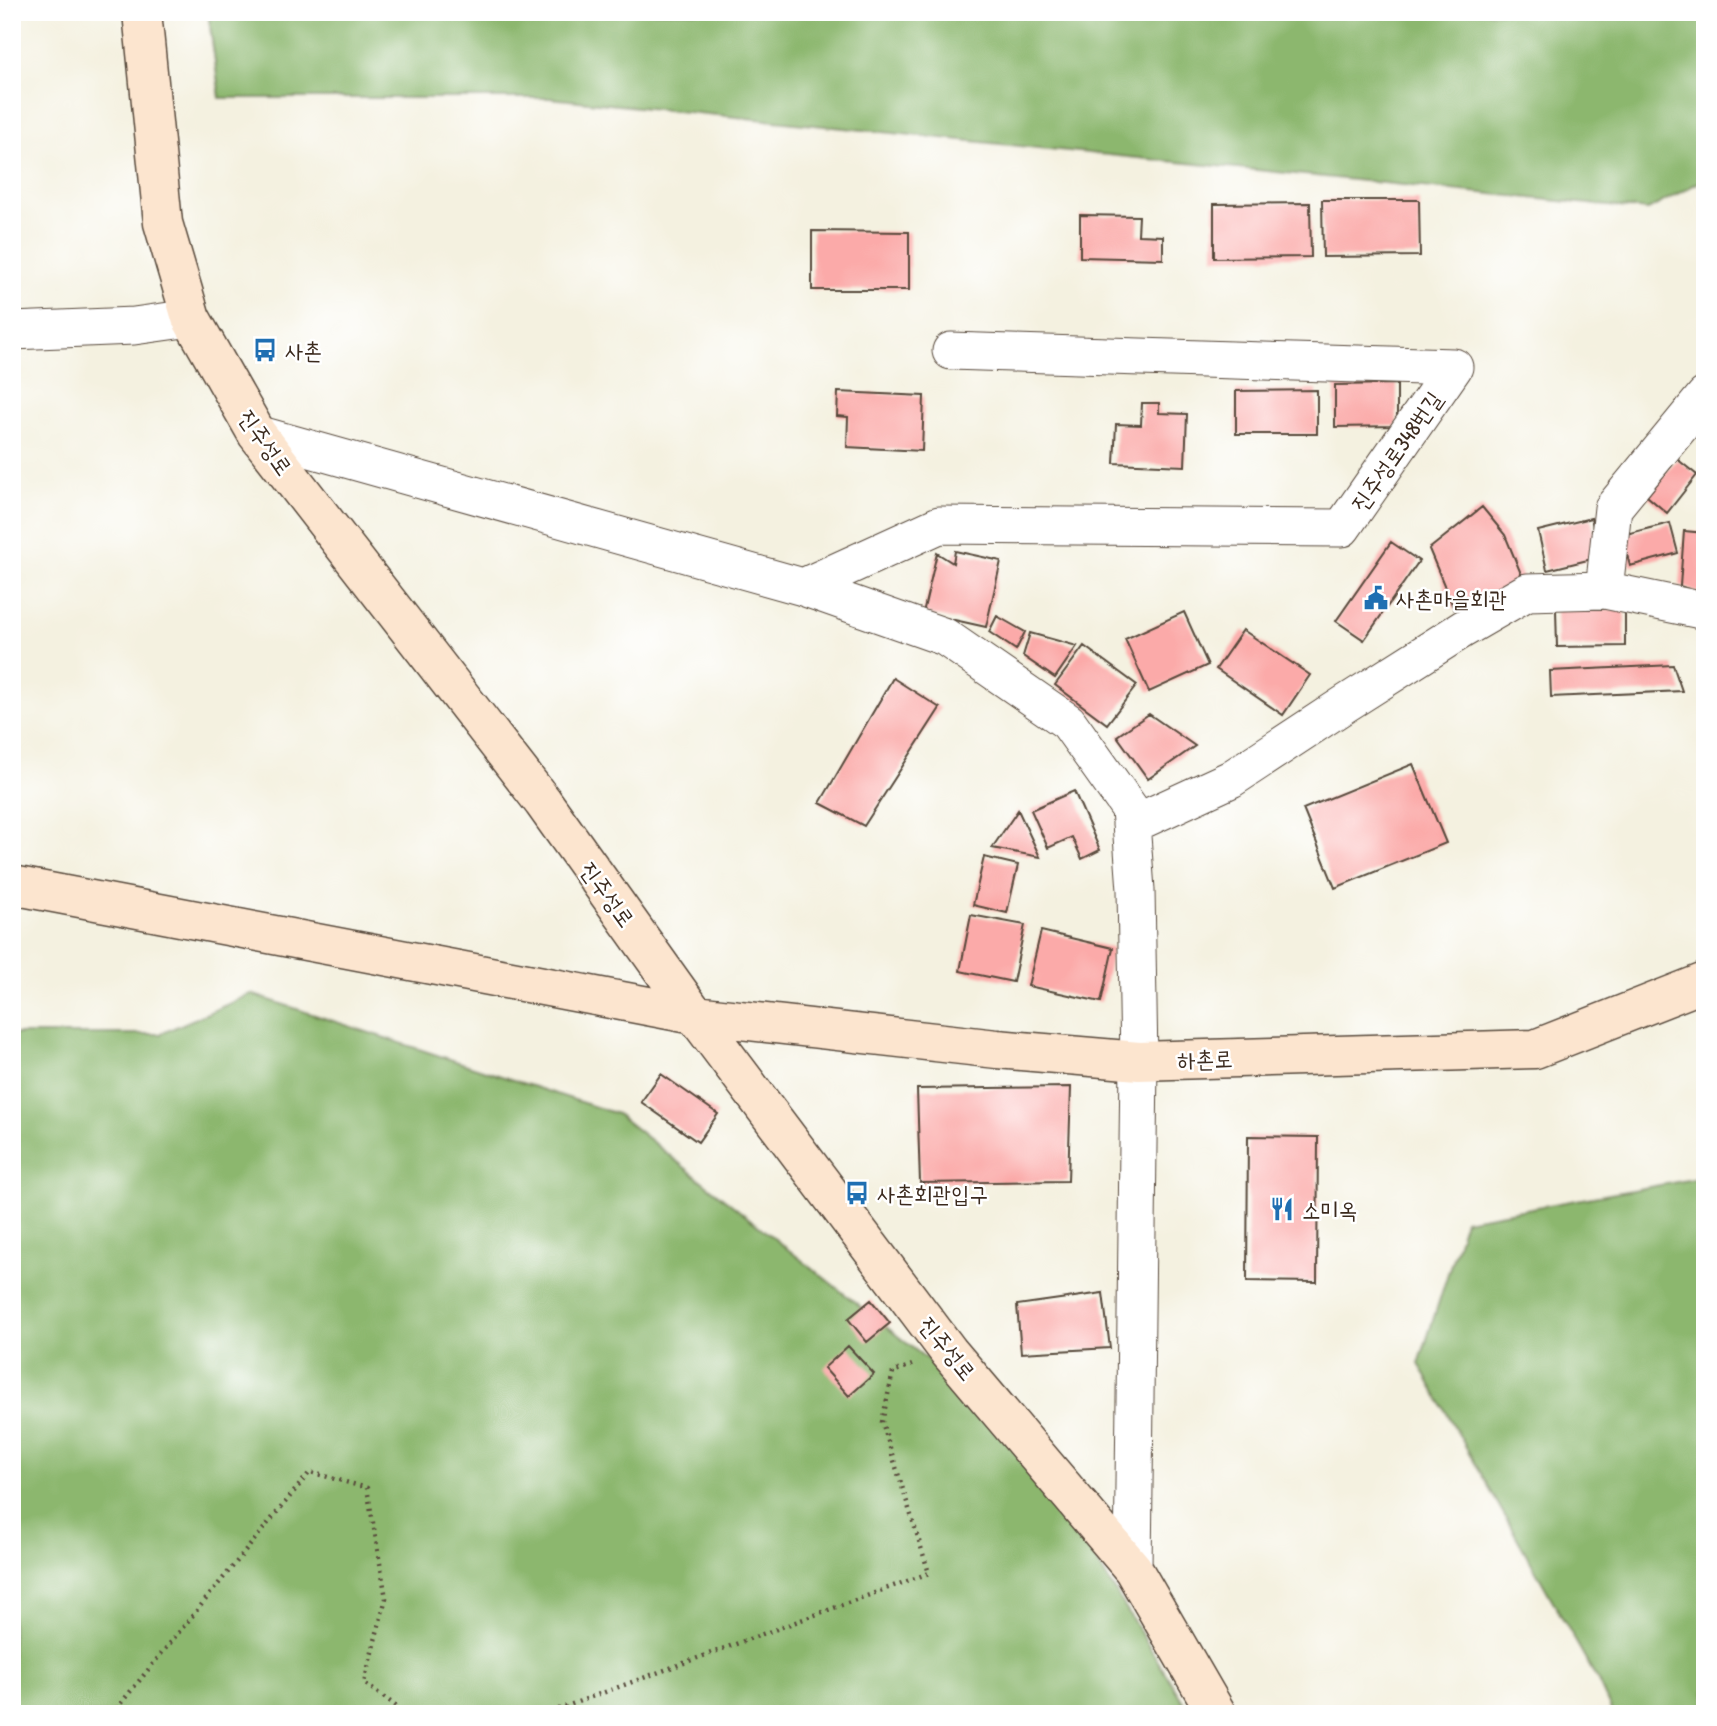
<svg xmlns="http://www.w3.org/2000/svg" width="1717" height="1726" font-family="'Patrick Hand','Poor Story',sans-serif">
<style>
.forest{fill:#8cb76e;stroke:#647046;stroke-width:2}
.building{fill:#fbaaa9}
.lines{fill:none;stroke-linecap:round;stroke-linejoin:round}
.street-casing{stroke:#57483b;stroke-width:39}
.secondary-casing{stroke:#57483b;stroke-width:41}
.path{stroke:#57483b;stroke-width:4.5;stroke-dasharray:2 5;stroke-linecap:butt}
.street{stroke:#fff;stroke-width:37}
.secondary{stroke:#fce5cf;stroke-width:38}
.labels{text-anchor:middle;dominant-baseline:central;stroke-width:5;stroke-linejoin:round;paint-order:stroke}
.poi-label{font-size:23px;fill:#3b2a1e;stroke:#fff;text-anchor:start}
.street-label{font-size:23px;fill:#3b2a1e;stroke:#fff}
</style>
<rect width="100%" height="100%" fill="#fff"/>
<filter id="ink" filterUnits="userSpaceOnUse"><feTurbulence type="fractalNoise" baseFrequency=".0143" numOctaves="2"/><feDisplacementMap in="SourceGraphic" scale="14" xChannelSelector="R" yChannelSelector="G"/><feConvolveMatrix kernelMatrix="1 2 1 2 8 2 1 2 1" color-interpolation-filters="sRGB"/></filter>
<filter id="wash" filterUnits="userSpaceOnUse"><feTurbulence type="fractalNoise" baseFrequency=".00686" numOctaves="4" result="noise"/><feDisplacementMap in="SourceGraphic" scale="28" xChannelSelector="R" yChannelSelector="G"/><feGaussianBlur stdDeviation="1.57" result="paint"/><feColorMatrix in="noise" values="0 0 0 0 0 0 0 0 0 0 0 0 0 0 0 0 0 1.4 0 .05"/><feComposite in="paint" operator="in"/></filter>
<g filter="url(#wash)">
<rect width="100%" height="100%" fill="#f4f1e0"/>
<path class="forest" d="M 208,12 L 1705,12 L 1705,179 L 1648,210 L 549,98 L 220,98 Z
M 251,994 L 617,1114 L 928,1360 L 1046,1479 L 1188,1710 L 1189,1714 L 12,1714 L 12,1034 L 160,1034 Z
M 1705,1177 L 1705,1714 L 1613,1714 L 1598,1681 L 1419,1364 L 1465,1220 Z"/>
<g id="blocks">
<path class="building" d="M 1322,200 L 1419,200 L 1420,256 L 1323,257 Z
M 1310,203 L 1311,257 L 1214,258 L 1214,204 Z
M 1080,215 L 1139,216 L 1138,235 L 1163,236 L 1163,259 L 1080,257 Z
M 812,231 L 909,232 L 909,290 L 812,290 Z
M 1397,384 L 1397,426 L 1335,427 L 1335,385 Z
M 1317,390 L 1317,434 L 1236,434 L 1236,391 Z
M 838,392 L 924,396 L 922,451 L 847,447 L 848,417 L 837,416 Z
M 1142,403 L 1159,403 L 1159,413 L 1187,414 L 1185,466 L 1114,463 L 1116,424 L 1141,425 Z
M 1677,459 L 1697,475 L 1667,513 L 1647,496 Z
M 1482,507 L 1505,535 L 1524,581 L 1454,609 L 1429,549 Z
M 1591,518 L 1600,557 L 1547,570 L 1538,531 Z
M 1670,523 L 1678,553 L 1630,566 L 1622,535 Z
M 1684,531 L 1705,533 L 1702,594 L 1680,586 Z
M 1391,542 L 1419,561 L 1364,640 L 1336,621 Z
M 955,551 L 1001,561 L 986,627 L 923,613 L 937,553 L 953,563 Z
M 1556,609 L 1625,609 L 1625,646 L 1557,647 Z
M 1184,612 L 1208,665 L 1149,692 L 1125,639 Z
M 997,616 L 1025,632 L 1016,650 L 989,632 Z
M 1243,630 L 1310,675 L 1283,715 L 1216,669 Z
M 1030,633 L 1077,646 L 1055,678 L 1023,656 Z
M 1084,646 L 1137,685 L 1107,724 L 1055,685 Z
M 1673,665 L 1682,691 L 1551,697 L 1550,671 Z
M 893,678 L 940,708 L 864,826 L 820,803 Z
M 1149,714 L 1195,746 L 1148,779 L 1117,736 Z
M 1413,764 L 1446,843 L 1335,888 L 1303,809 Z
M 1074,791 L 1100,850 L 1082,859 L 1072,837 L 1048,848 L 1031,810 Z
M 1018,810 L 1040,857 L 992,848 Z
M 984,857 L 1018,865 L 1007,913 L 973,905 Z
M 971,915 L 1025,925 L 1013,982 L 960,971 Z
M 1041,931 L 1113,948 L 1101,1002 L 1028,986 Z
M 661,1074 L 718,1114 L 698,1142 L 641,1102 Z
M 1071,1087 L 1068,1181 L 920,1183 L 917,1089 Z
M 1248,1136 L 1318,1137 L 1317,1282 L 1247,1281 Z
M 1103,1293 L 1110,1348 L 1021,1353 L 1017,1305 Z
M 871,1300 L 890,1323 L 867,1342 L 848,1319 Z
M 848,1346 L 874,1374 L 849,1396 L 824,1368 Z"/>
</g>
</g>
<g filter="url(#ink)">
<use href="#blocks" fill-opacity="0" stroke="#57483b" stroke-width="2"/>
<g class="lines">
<g class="street-casing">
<path id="street" d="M 12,331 L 134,326 L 191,318
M 257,434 L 803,587 L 945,637 L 1068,722 L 1130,809 L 1136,890 L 1139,1061 L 1133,1569
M 803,587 L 939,525 L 1342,528 L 1454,367 L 951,351
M 1604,590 L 1613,508 L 1705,396
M 1131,825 L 1231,779 L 1345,704 L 1463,629 L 1527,592 L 1604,590 L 1705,611"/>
</g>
<g class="secondary-casing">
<path id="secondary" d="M 142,12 L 163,223 L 191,318 L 257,434 L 543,802 L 695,1015 L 949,1352 L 1133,1569 L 1217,1714
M 12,885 L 695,1015 L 997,1049 L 1139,1061 L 1535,1049 L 1705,982"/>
</g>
<path class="path" d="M 112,1714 L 310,1472 L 367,1488 L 386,1598 L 364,1683 L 407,1714
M 545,1714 L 929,1573 L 882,1422 L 893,1372 L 912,1365"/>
<use href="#street" class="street"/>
<use href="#secondary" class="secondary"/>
</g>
</g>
<defs>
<g id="bus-bare" transform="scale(1.89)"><path d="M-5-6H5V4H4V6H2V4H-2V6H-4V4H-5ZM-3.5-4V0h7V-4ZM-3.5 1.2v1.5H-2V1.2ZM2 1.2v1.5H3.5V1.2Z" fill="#1f6fb2" stroke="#fff" stroke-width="2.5" paint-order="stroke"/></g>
<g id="civic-bare" transform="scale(1.89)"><path d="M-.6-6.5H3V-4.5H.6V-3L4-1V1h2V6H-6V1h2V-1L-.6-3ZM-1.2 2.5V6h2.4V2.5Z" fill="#1f6fb2" stroke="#fff" stroke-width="2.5" paint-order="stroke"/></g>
<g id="restaurant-bare" transform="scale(1.89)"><path d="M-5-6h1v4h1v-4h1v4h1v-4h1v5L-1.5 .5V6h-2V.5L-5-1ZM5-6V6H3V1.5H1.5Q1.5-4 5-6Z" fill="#1f6fb2" stroke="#fff" stroke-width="2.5" paint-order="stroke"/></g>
</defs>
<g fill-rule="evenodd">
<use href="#bus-bare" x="265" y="350"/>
<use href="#civic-bare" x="1376" y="598"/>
<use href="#bus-bare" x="857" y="1193"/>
<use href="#restaurant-bare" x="1282" y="1209"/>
</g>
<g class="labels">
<g class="poi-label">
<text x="285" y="350">사촌</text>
<text x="1396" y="598">사촌마을회관</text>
<text x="877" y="1193">사촌회관입구</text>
<text x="1302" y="1209">소미옥</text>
</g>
<g class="street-label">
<text transform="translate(266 442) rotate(55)">진주성로</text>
<text transform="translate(1396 451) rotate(-55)">진주성로348번길</text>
<text transform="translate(608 894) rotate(54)">진주성로</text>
<text transform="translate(1205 1059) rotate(-2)">하촌로</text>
<text transform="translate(948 1348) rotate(51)">진주성로</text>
</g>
</g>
<rect width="1717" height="1726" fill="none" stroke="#fff" stroke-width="42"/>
</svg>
